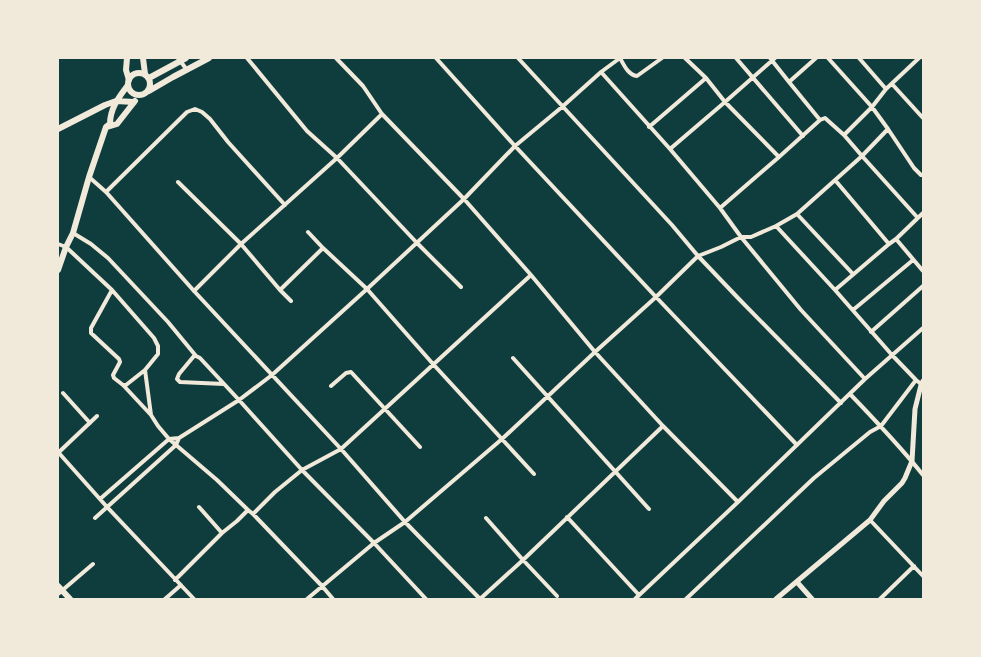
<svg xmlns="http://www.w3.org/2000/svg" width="981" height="657" font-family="'PT Serif',serif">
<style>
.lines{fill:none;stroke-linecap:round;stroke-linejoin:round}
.minor{stroke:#f1e9da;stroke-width:4}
.tertiary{stroke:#f1e9da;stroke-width:5}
.secondary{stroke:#f1e9da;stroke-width:6}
.primary{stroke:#f1e9da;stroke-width:6}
</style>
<rect width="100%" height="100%" fill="#0f3d3e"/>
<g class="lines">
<path class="minor" d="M 178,58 L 187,70
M 247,58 L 307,131 L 337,158 L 417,243 L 461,287
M 336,58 L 363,86 L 382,114 L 464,199 L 531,275 L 595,352 L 663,426 L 738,502
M 436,58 L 515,146 L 656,297 L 797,445
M 518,58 L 672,225 L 698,256 L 738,298 L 841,403
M 620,58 C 624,65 628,75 637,76 L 662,58
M 685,58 L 706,78 L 725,102 L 779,157
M 736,58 L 803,136
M 770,58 L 789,82 L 820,120
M 828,58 L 872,107 L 888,129 L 914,168 L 921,175 L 923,175
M 859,58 L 886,89
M 601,72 L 670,149 L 720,208 L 741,237 L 801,310 L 865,379
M 789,82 L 816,58
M 892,84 L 923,118
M 649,127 L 706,78
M 844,135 L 872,107 L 886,89 L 919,58
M 670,149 L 725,102 L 775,58
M 89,177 L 106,192 L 194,291 L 341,449 L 405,522 L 480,599
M 835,180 L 889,244
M 178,182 L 241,244 L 280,290 L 291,301
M 106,192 L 187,112 L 195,109 L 202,112 L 210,119 L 228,142 L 285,205
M 720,208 L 779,157 L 820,120 L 825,118 L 844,135 L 862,156 L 917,217
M 797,214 L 853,274
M 776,226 L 835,290 L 889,244 L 896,239 L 923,213
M 308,232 L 323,248 L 367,289 L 433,364 L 534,474
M 73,233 L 91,244 L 108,258 L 168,322 L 196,356
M 896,239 L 923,271
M 58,244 L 66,247 L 112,290 L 154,338 L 158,346 L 158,354 L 145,370 L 126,385 L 123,385 L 114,378 L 113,375 L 120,362 L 119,359 L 91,333 L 91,328 L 112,290
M 280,290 L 323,248
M 835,290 L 892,355 L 916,380 L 921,384
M 194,291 L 241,244 L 337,158 L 382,114
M 853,310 L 913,260
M 871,332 L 923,286
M 513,358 L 649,509
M 145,370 L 151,415 L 158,426 L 169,439 L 217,480 L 248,510 L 237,521 L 222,533 L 175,580
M 224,384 L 180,382 L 177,379 L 179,374 L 194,356 L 196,356 L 200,358 L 239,400 L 302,470 L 374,543 L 426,599
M 123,385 L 151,415
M 331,386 L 346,373 L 351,372 L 420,447
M 63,393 L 90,423
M 850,394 C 875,420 900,446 923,475
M 179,438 L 239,400 L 272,375 L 367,289 L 464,199 L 515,146 L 562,107 L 601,72 L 620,58
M 58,452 L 107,507 L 194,599
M 58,453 L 97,416
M 199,507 L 222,533
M 248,510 L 253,514 L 322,586 L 333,599
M 253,514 L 275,492 L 302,470 L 341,449 L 531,275
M 567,517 L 639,595
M 95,518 L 176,445 L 179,438 L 169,439 L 100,499
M 486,518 L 523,560 L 557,596
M 870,520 L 923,576
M 58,594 L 93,564
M 165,599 L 181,585
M 307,599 L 374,543 L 405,522 L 502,439 L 595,352 L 656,297 L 698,256 L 721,247 L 741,237 L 751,237 L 776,226 L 797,214 L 862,156 L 888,129
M 480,599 L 523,560 L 663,426
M 635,599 L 738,502 L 865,379 L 923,328
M 686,599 L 814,478 L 870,432 L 881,426 L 916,380
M 880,599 L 914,566"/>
<path class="tertiary" d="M 797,582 L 812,599
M 776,599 L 870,520 L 884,501 L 902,483 L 905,478 L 912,461 L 915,409 L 921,385 L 923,381"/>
<path class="secondary" d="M 127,58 L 126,70 L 129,80
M 143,58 L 145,74
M 58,586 L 70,599"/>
<path class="primary" d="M128 84a11 11 0 1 1 22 0a11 11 0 1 1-22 0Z
M 149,78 L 186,58
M 149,91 L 173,77 L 209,58
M 107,127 L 117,124 L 135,101
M 58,129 L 105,105 L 116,101 L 134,102
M 58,270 L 66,247 L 73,233 L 89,177 L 106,127 L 110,124 C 110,108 119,97 128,85"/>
</g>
<rect width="981" height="657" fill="none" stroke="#f1e9da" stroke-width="118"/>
</svg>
